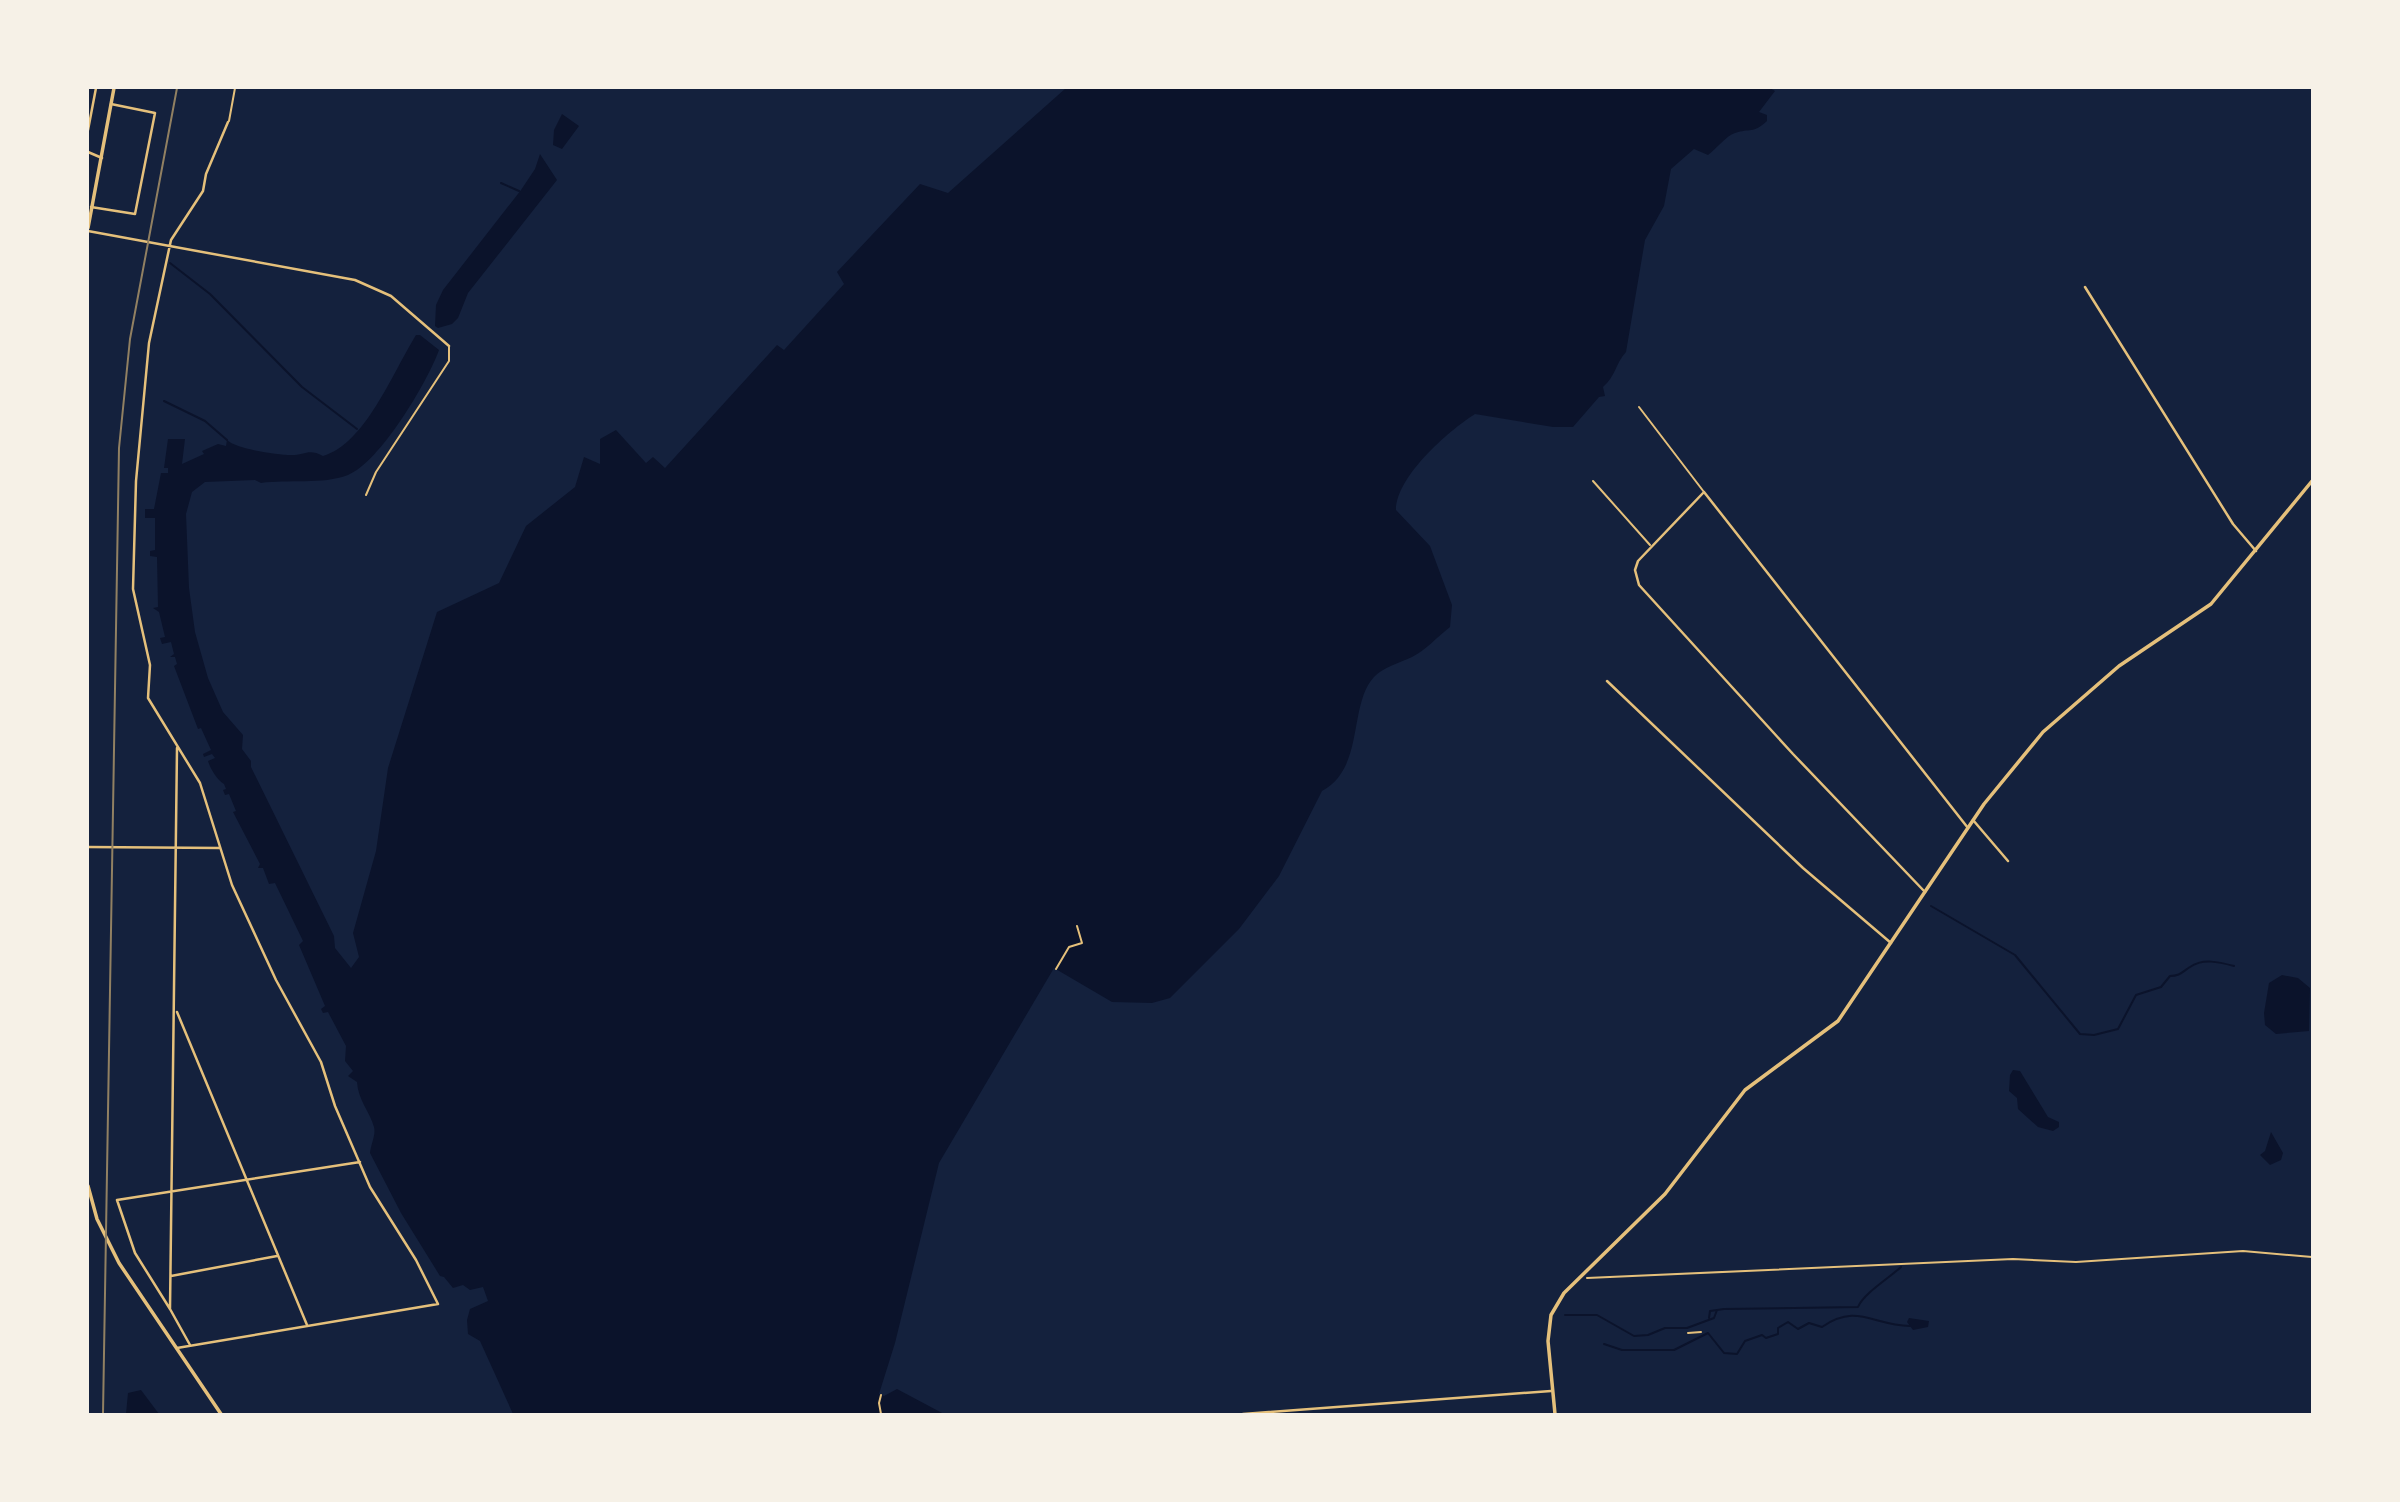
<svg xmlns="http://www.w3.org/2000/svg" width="2400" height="1502" font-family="'Varela Round',sans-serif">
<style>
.water{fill:#0b132b}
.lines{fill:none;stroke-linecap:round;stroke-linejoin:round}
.stream{stroke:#0b132b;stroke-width:2}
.path{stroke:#e5c07b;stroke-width:2}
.service{stroke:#e5c07b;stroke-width:2}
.minor{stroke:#e5c07b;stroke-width:2.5}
.tertiary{stroke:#e5c07b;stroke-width:3.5}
.rail{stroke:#918062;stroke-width:2}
</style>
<rect width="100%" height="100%" fill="#14213d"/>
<path class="water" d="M 1066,88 L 1770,88 L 1775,91 L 1759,112 L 1767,115 L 1767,121 C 1753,134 1750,128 1735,133 C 1726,136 1716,149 1708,155 L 1694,149 L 1671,169 L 1664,206 L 1645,240 L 1626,352 C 1615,364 1616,376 1603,387 L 1605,396 L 1599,397 L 1573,427 L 1553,427 L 1475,414 C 1448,431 1396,477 1396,510 L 1430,546 L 1452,605 L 1450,627 C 1438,636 1425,651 1412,657 C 1401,662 1382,668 1374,677 C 1348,705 1365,768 1322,791 L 1279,876 L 1239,929 L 1170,998 L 1152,1003 L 1112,1002 L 1054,968 L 939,1163 L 895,1343 L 879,1394 L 884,1396 L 897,1389 L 944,1414 L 513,1414 L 480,1341 L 468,1334 L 467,1320 L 470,1309 L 488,1301 L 483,1287 L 470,1290 L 463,1285 L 453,1288 L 444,1277 L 440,1276 L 401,1213 L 370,1153 C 371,1144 376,1135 374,1127 C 370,1112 358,1100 357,1082 L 348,1076 L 353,1071 L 345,1061 L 346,1046 L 328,1012 L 323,1013 L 321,1009 L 325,1006 L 299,945 L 303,941 L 275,883 L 269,884 L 263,868 L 258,868 L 260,864 L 233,812 L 236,811 L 229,794 L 225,795 L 223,790 L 226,789 L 224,784 C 217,780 210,768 208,761 L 215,758 L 212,754 L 204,757 L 203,754 L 211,750 L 201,728 L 198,729 L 174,666 L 177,664 L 175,657 L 170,657 L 174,654 L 171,642 L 162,644 L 160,638 L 165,637 L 159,612 L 153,608 L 158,607 L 157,557 L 150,556 L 150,551 L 155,550 L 155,518 L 145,518 L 145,509 L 154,509 L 161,473 L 168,473 L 168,468 L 164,468 L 168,439 L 185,439 L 182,464 L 204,454 L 202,451 L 218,444 L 226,446 L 227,440 C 236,449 277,455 291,455 C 305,455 309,448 323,456 C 365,444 392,374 416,335 L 420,335 L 439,350 C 427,383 380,462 348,475 C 322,485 288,479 261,483 L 255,480 L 205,482 L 192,492 L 186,514 L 189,588 L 195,632 L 208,678 L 223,712 L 243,735 L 242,749 L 251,761 L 251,767 L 334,936 L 335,948 L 351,968 L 359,957 L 353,933 L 376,851 L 388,768 L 437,612 L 499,583 L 526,526 L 575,487 L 584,457 L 600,464 L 600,439 L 616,430 L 646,463 L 653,457 L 665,468 L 777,345 L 784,350 L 844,284 L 837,272 L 920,184 L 948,193 Z
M 562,114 L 579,126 L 562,149 L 553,145 L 554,130 Z
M 540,154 L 557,180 L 468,293 L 458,318 L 452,324 L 438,328 L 435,326 L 436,305 L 443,290 L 521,190 L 535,169 Z
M 2282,975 L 2298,978 L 2310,988 L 2309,1031 L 2276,1034 L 2265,1025 L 2264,1013 L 2269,983 Z
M 2013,1070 L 2020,1071 L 2048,1117 L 2059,1122 L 2059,1127 L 2053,1131 L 2038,1127 L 2018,1109 L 2017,1098 L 2009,1091 L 2010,1075 Z
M 2271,1132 L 2283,1153 L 2281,1160 L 2270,1165 L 2260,1155 L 2265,1151 Z
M 1909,1318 L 1929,1321 L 1928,1327 L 1913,1330 L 1907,1322 Z
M 141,1390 L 159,1414 L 126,1414 L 128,1393 Z"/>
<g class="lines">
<path class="stream" d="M 501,183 L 519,191
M 170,263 L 210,294 L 302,387 L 357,429
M 164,401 L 205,421 L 227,440
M 1931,906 L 2015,955 L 2080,1034 L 2094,1035 L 2118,1029 L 2136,995 L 2161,987 L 2170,976 C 2180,976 2182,972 2190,967 C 2203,958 2219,962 2234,966
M 1565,1315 L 1597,1315 L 1634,1336 L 1648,1335 L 1665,1328 L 1687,1328 L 1714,1318 L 1717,1310 L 1724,1309 L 1858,1307 C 1863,1294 1889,1278 1901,1267
M 1709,1318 L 1710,1311 L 1717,1310
M 1604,1344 L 1622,1350 L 1674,1350 L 1708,1333 L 1724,1353 L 1737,1354 L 1745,1341 L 1762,1335 L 1766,1338 L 1778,1334 L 1778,1328 L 1788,1322 L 1798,1329 L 1809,1323 L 1822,1327 C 1857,1303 1872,1325 1910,1326"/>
<path class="path" d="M 1056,969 L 1069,947 L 1082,943 L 1077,926
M 1587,1278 L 2013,1259 L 2076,1262 L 2243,1251 L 2312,1257
M 1688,1333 L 1701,1332
M 881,1395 L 879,1403 L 881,1414"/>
<path class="service" d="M 229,121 L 235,88
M 1639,407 L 1704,492
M 1593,481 L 1650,545
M 366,495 L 376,472 L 449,361 L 449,346"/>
<path class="minor" d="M 88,130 L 96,88
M 88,152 L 102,158
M 91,207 L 135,214 L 155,113 L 111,104
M 88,231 L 355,280 L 391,296 L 449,346
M 2085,287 L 2233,524 L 2256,551
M 1607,681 L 1803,868 L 1891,943
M 177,748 L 170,1309 L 190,1345
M 1973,820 L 2008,861
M 88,847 L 220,848
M 1925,892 L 1793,754 L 1639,585 L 1635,570 L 1638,561 L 1704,492 L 1968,828
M 177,1012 L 307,1325
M 171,1276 L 277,1256
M 170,1309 L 135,1253 L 117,1200 L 360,1162
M 177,1348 L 438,1304 L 416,1260 L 370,1187 L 335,1106 L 321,1062 L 276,980 L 232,885 L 200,783 L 148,698 L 150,665 L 133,589 L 136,481 L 149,343 L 171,240 L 203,191 L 206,174 L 228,122
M 1243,1414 L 1551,1391"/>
<path class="tertiary" d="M 88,228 L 114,88
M 88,1186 L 97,1219 L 119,1263 L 221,1414
M 1555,1414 L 1548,1341 L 1551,1315 L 1564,1293 L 1665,1194 L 1745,1090 L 1838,1021 L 1984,804 L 2043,732 L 2119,666 L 2211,604 L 2312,481"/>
<path class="rail" d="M 103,1414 L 119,448 L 130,339 L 177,88"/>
</g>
<rect width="2400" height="1502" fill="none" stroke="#f6f1e7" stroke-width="178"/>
</svg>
